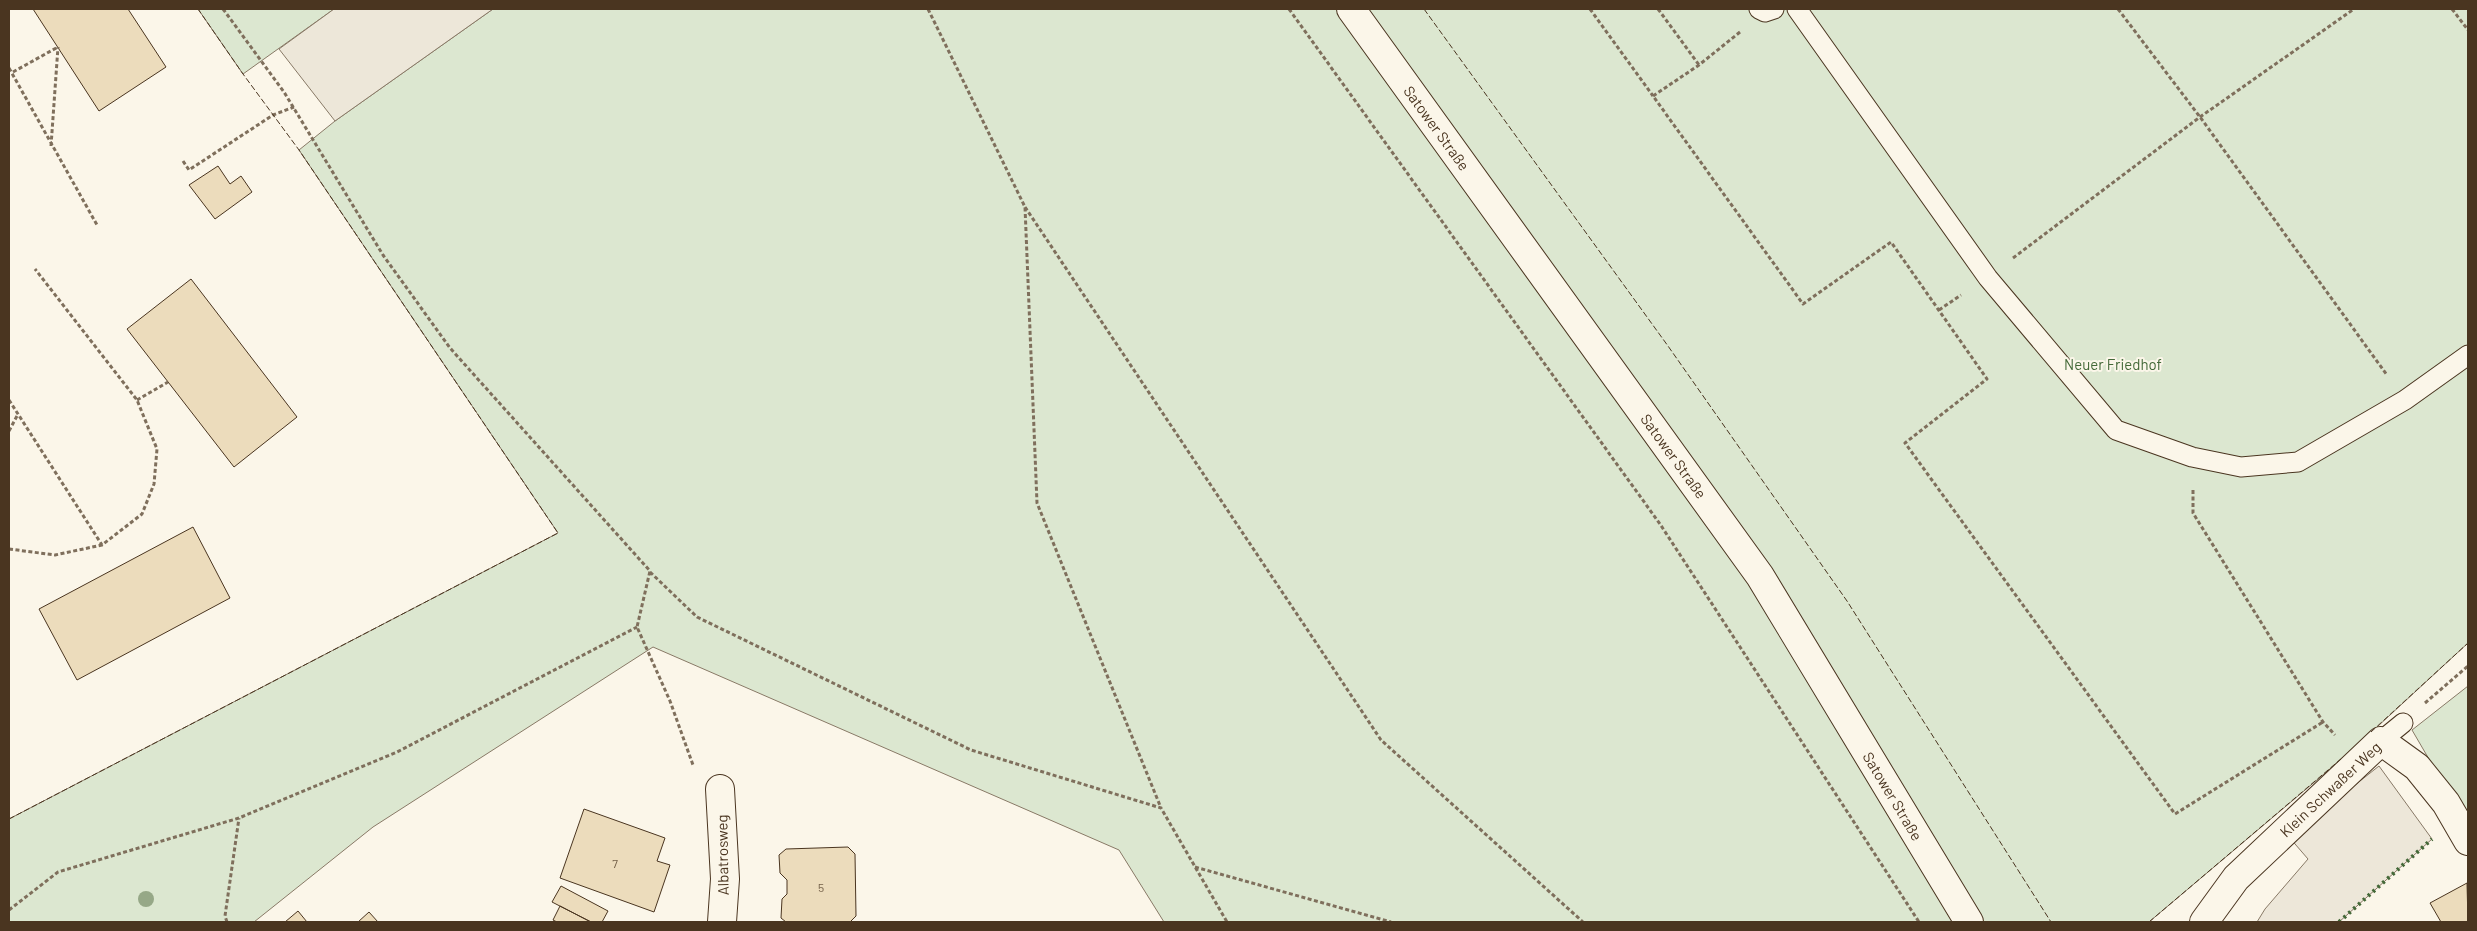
<svg xmlns="http://www.w3.org/2000/svg" width="2477" height="931" font-family="Barlow,sans-serif">
<style>
.green{fill:#dce7d0;stroke:#887966}
.parking{fill:#ede7d9;stroke:#887966}
.building{fill:#ecdcbc;stroke:#4a3520}
.lines{fill:none;stroke-linecap:round;stroke-linejoin:round}
.lane-casing{stroke:#4a3520;stroke-width:21}
.street-casing{stroke:#4a3520;stroke-width:30}
.secondary-casing{stroke:#4a3520;stroke-width:30}
.path{stroke:#7f6f5c;stroke-width:3;stroke-dasharray:4 2.5;stroke-linecap:butt}
.lane{stroke:#fbf6e9;stroke-width:19}
.street{stroke:#fbf6e9;stroke-width:28}
.secondary{stroke:#fbf6e9;stroke-width:28}
.hedge{stroke:#436837;stroke-width:4;stroke-dasharray:2.5 4;stroke-linecap:butt}
.fence{stroke:#4a3520;stroke-width:1;stroke-dasharray:6 2.5;stroke-linecap:butt}
.tree{fill:#96a887}
.labels{text-anchor:middle;dominant-baseline:central;stroke-width:4;stroke-linejoin:round;paint-order:stroke}
.number-label{font-size:12px;fill:#725f47}
.street-label{font-size:15px;fill:#4a3520;stroke:#fbf6e9}
.park-label{font-size:15px;fill:#436837;stroke:#fbf6e9}
</style>
<rect width="100%" height="100%" fill="#fbf6e9"/>
<path class="green" d="M 198,9 L 334,9 L 243,74 Z
M 493,9 L 2468,9 L 2468,643 L 2350,752 L 2149,922 L 1164,922 L 1119,850 L 653,647 L 373,827 L 254,922 L 9,922 L 9,819 L 558,533 L 299,150 L 335,121 Z
M 2468,686 L 2468,826 L 2412,730 Z"/>
<path class="parking" d="M 334,9 L 493,9 L 335,121 L 279,49 Z
M 2379,766 L 2432,839 L 2339,922 L 2257,922 L 2265,909 L 2308,859 L 2289,837 Z"/>
<path class="building" d="M 33,9 L 128,9 L 166,67 L 99,111 Z
M 218,166 L 230,184 L 241,176 L 252,192 L 215,219 L 189,185 Z
M 191,279 L 297,417 L 234,467 L 127,329 Z
M 193,527 L 230,598 L 77,680 L 39,609 Z
M 584,809 L 665,838 L 657,861 L 670,865 L 654,912 L 560,878 Z
M 848,847 L 855,854 L 856,916 L 850,922 L 786,922 L 781,918 L 782,899 L 787,894 L 787,880 L 780,873 L 779,855 L 786,849 Z
M 2467,883 L 2468,922 L 2441,922 L 2430,903 Z
M 561,886 L 608,911 L 602,922 L 591,922 L 552,902 Z
M 560,906 L 591,922 L 557,922 L 553,920 Z
M 298,911 L 307,922 L 285,922 Z
M 369,912 L 378,922 L 358,922 Z"/>
<g class="lines">
<g class="lane-casing">
<path id="lane" d="M 1759,9 L 1765,12 L 1774,9
M 1797,9 L 1988,278 L 2116,430 L 2192,457 L 2241,467 L 2298,462 L 2405,400 L 2468,355
M 2381,741 L 2403,723"/>
</g>
<g class="street-casing">
<path id="street" d="M 720,789 L 725,879 L 722,922
M 2204,922 L 2236,878 L 2381,741 L 2417,767 L 2446,803 L 2468,841"/>
</g>
<g class="secondary-casing">
<path id="secondary" d="M 1351,9 L 1760,576 L 1969,922"/>
</g>
<path class="path" d="M 223,9 L 284,92 L 383,255 L 450,348 L 650,571 L 637,627 L 670,701 L 693,765
M 928,9 L 1025,207 L 1037,503 L 1161,808
M 1289,9 L 1660,524 L 1919,922
M 1590,9 L 1653,96
M 1658,9 L 1699,65
M 2118,9 L 2200,117 L 2387,375
M 2452,9 L 2468,30
M 1740,32 L 1699,65 L 1653,96 L 1803,304 L 1891,242 L 1987,379 L 1905,443 L 2175,814 L 2323,722
M 9,68 L 97,225
M 13,72 L 58,47
M 51,146 L 58,47
M 183,161 L 189,170 L 273,115 L 294,107
M 1025,207 L 1381,740 L 1583,922
M 2013,258 L 2200,117 L 2354,9
M 1939,310 L 1961,295
M 9,400 L 102,545
M 137,400 L 168,382
M 9,431 L 18,414
M 2193,490 L 2193,513 L 2323,722 L 2335,735
M 9,549 L 55,555 L 102,545 L 142,514 L 154,484 L 157,449 L 137,400 L 35,269
M 650,572 L 697,617 L 971,750 L 1161,808 L 1227,922
M 2425,703 L 2468,666
M 1195,867 L 1391,922
M 9,910 L 58,872 L 239,818 L 397,752 L 637,627
M 227,922 L 225,916 L 239,818"/>
<use href="#lane" class="lane"/>
<use href="#street" class="street"/>
<use href="#secondary" class="secondary"/>
<path class="hedge" d="M 2339,922 L 2432,839"/>
<path class="fence" d="M 1424,9 L 1668,346 L 1847,601 L 2051,922
M 2371,732 L 2468,643
M 9,819 L 558,533 L 299,150 L 243,74 L 198,9
M 2149,922 L 2341,759"/>
</g>
<circle class="tree" cx="146" cy="899" r="8"/>
<g class="labels">
<g class="number-label">
<text x="615" y="863">7</text>
<text x="821" y="887">5</text>
</g>
<g class="street-label">
<text transform="translate(1437 128) rotate(54)">Satower Straße</text>
<text transform="translate(1674 456) rotate(54)">Satower Straße</text>
<text transform="translate(2330 789) rotate(-43)">Klein Schwaßer Weg</text>
<text transform="translate(1893 796) rotate(59)">Satower Straße</text>
<text transform="translate(722 855) rotate(-91)">Albatrosweg</text>
</g>
<g class="park-label">
<text x="2113" y="364">Neuer Friedhof</text>
</g>
</g>
<rect width="2477" height="931" fill="none" stroke="#4a3520" stroke-width="20"/>
</svg>
